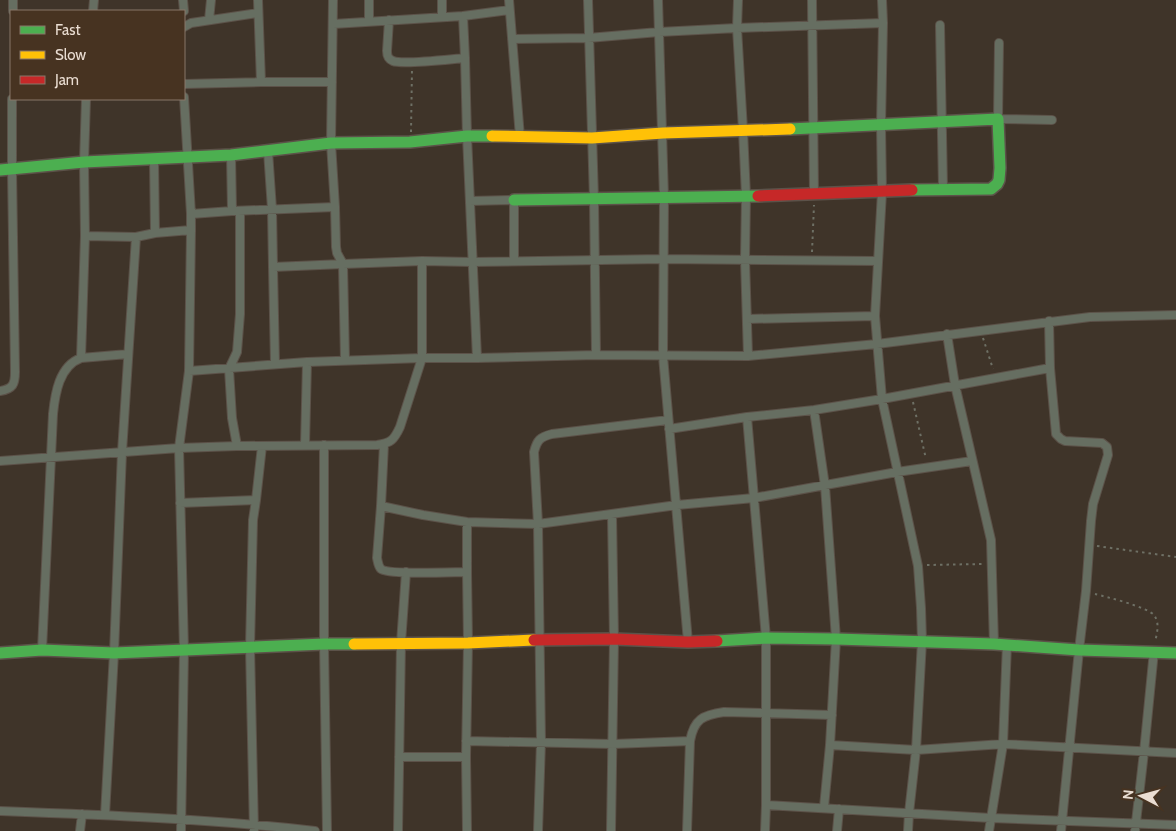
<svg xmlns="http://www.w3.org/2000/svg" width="1176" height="831" font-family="Cabin,sans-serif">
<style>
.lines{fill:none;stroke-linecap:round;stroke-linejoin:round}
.street-casing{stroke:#5c5249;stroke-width:10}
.fast-casing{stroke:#5c5249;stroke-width:14}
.slow-casing{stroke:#5c5249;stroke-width:14}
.jam-casing{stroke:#5c5249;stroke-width:14}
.path{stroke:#6e7065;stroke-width:2;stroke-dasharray:2.5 4;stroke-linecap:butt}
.street{stroke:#666e61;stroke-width:8}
.fast{stroke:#4caf50;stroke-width:11}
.slow{stroke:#ffc107;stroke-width:11}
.jam{stroke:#c62828;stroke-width:11}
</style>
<rect width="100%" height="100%" fill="#3f3429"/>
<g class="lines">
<g class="street-casing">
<path id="street" d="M 183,0 L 184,11
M 258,0 L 261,82
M 442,0 L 442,16
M 509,0 L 520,137
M 588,0 L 594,199 L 596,355
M 658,0 L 664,197 L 663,356 L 688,642
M 738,0 L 737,28 L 743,130 L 746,196 L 745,260 L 748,356
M 812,0 L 814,194
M 882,0 L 883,23 L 881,125 L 882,192 L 875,316 L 882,399 L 918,566 L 921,608 L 922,641 L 916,750 L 909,813 L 908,831
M 13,11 L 13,0
M 93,11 L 94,0
M 463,16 L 509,10
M 209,20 L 211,0
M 389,20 L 387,51 C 387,56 388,59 393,61 C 403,65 451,59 465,58
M 369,21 L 369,0
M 333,24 L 463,16 L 465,58 L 467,136 L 477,358
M 940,25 L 943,189
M 184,27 L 191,23 L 258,13
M 512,39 L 588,38 L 659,32 L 737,28 L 883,23
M 999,43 L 998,119 L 1052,120
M 184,84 L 261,82 L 332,82
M 268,151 L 272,209 L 273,267 L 275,364
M 231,155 L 232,211
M 154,159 L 155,233
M 470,201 L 514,200 L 514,261
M 335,207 L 336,247 L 337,253 L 343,264 L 422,261 L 472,262 L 663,259 L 878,261
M 191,214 L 232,211 L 335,207 L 331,143 L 333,0
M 85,236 L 136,237
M 273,267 L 343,264 L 345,360
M 747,319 L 875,316
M 947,334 L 955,385 L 991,540 L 994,644
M 81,358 L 85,236 L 84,162 L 86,99
M 1050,368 L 1056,434 L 1061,439 L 1065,441 L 1102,443 L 1107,447 L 1108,455 L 1093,504 L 1091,521 L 1086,591 L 1079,650 L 1061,831
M 189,371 L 307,362 L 422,358 L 477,358 L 596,355 L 748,356 L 877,344 L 1090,317 L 1176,315
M 0,391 C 13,389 15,384 15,372 L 12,170 L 12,99
M 814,410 L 825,486 L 836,639 L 830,745 L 824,807
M 747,417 L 766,638 L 766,805 L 765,831
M 669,429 L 747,417 L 814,410 L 882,399 L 1050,368 L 1049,321
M 384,444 L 381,506 L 423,515 L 467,522 L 538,524 L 677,505 L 754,498 L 897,472 L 972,461
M 305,445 L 307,362
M 324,445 L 324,644 L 327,831
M 237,446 L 232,418 L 229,369 L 237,352 L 240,314 L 240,211
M 0,461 L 179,448 L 237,446 L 377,445 C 391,443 394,440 400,427 L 422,358 L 422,261
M 256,500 L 262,446
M 180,503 L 256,500 L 253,520 L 250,647 L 254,831
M 381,506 L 377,558 C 378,562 378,566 381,569 C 388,575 454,572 467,572
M 42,650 L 53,414 C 55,394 59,366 81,358 L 128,354
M 466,741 L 613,744 L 690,741
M 830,745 L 916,750 L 1003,744 L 1176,753
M 399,757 L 466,757
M 766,805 L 991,818 L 1176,825
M 0,811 C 105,815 210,819 315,831
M 105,815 L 114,653 L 122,452 L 136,237 L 155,233 L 191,230
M 80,831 L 82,814
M 181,831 L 184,650 L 179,448 L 189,371 L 191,230 L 191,214 L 184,97
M 398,831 L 401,643 L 406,572
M 467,831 L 466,757 L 468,643 L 467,572 L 467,522
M 538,831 L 541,742 L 538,524 L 534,452 C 537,440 540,437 552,434 L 668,420
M 611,831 L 614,639 L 612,515
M 687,831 L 690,741 C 694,719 703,715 724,712 L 832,715
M 837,831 L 839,809
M 989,831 L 1003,744 L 1007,644
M 1135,831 L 1144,752 L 1154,651"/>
</g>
<g class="fast-casing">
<path id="fast" d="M 790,129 L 998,119 L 1000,168 L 999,180 L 997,184 L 991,189 L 912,190
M 0,170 L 84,162 L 231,155 L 331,143 L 410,142 L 467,136 L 492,136
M 514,200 L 758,196
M 717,641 L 766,638 L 836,639 L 994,644 L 1079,650 L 1176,653
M 0,653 L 42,650 L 114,653 L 324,644 L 354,644"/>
</g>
<g class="slow-casing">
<path id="slow" d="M 492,136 L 592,138 L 663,133 L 790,129
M 354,644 L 468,643 L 534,640"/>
</g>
<g class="jam-casing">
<path id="jam" d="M 758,196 L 912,190
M 534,640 L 614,639 L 688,642 L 717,641"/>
</g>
<path class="path" d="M 411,132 L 412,69
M 812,252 L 814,205
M 983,338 L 993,369
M 913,402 L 926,459
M 1097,546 L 1176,557
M 927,565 L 982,564
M 1095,594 C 1107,597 1147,607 1154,615 C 1160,623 1157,633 1155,642"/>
<use href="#street" class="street"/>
<use href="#fast" class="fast"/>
<use href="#slow" class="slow"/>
<use href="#jam" class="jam"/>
</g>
<rect x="10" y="10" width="175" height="90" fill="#473321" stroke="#887768"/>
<rect x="20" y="26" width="25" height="8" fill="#4caf50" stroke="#887768"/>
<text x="55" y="35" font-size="15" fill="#eaddd2">Fast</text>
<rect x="20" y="51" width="25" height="8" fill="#ffc107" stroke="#887768"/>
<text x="55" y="60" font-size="15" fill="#eaddd2">Slow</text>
<rect x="20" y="76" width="25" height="8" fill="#c62828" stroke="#887768"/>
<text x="55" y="85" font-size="15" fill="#eaddd2">Jam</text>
<g transform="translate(1141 796) rotate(276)" stroke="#473321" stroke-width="4" paint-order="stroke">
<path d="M0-4L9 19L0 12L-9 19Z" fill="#eaddd2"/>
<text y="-8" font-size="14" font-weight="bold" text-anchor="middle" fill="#eaddd2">N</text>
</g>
</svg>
